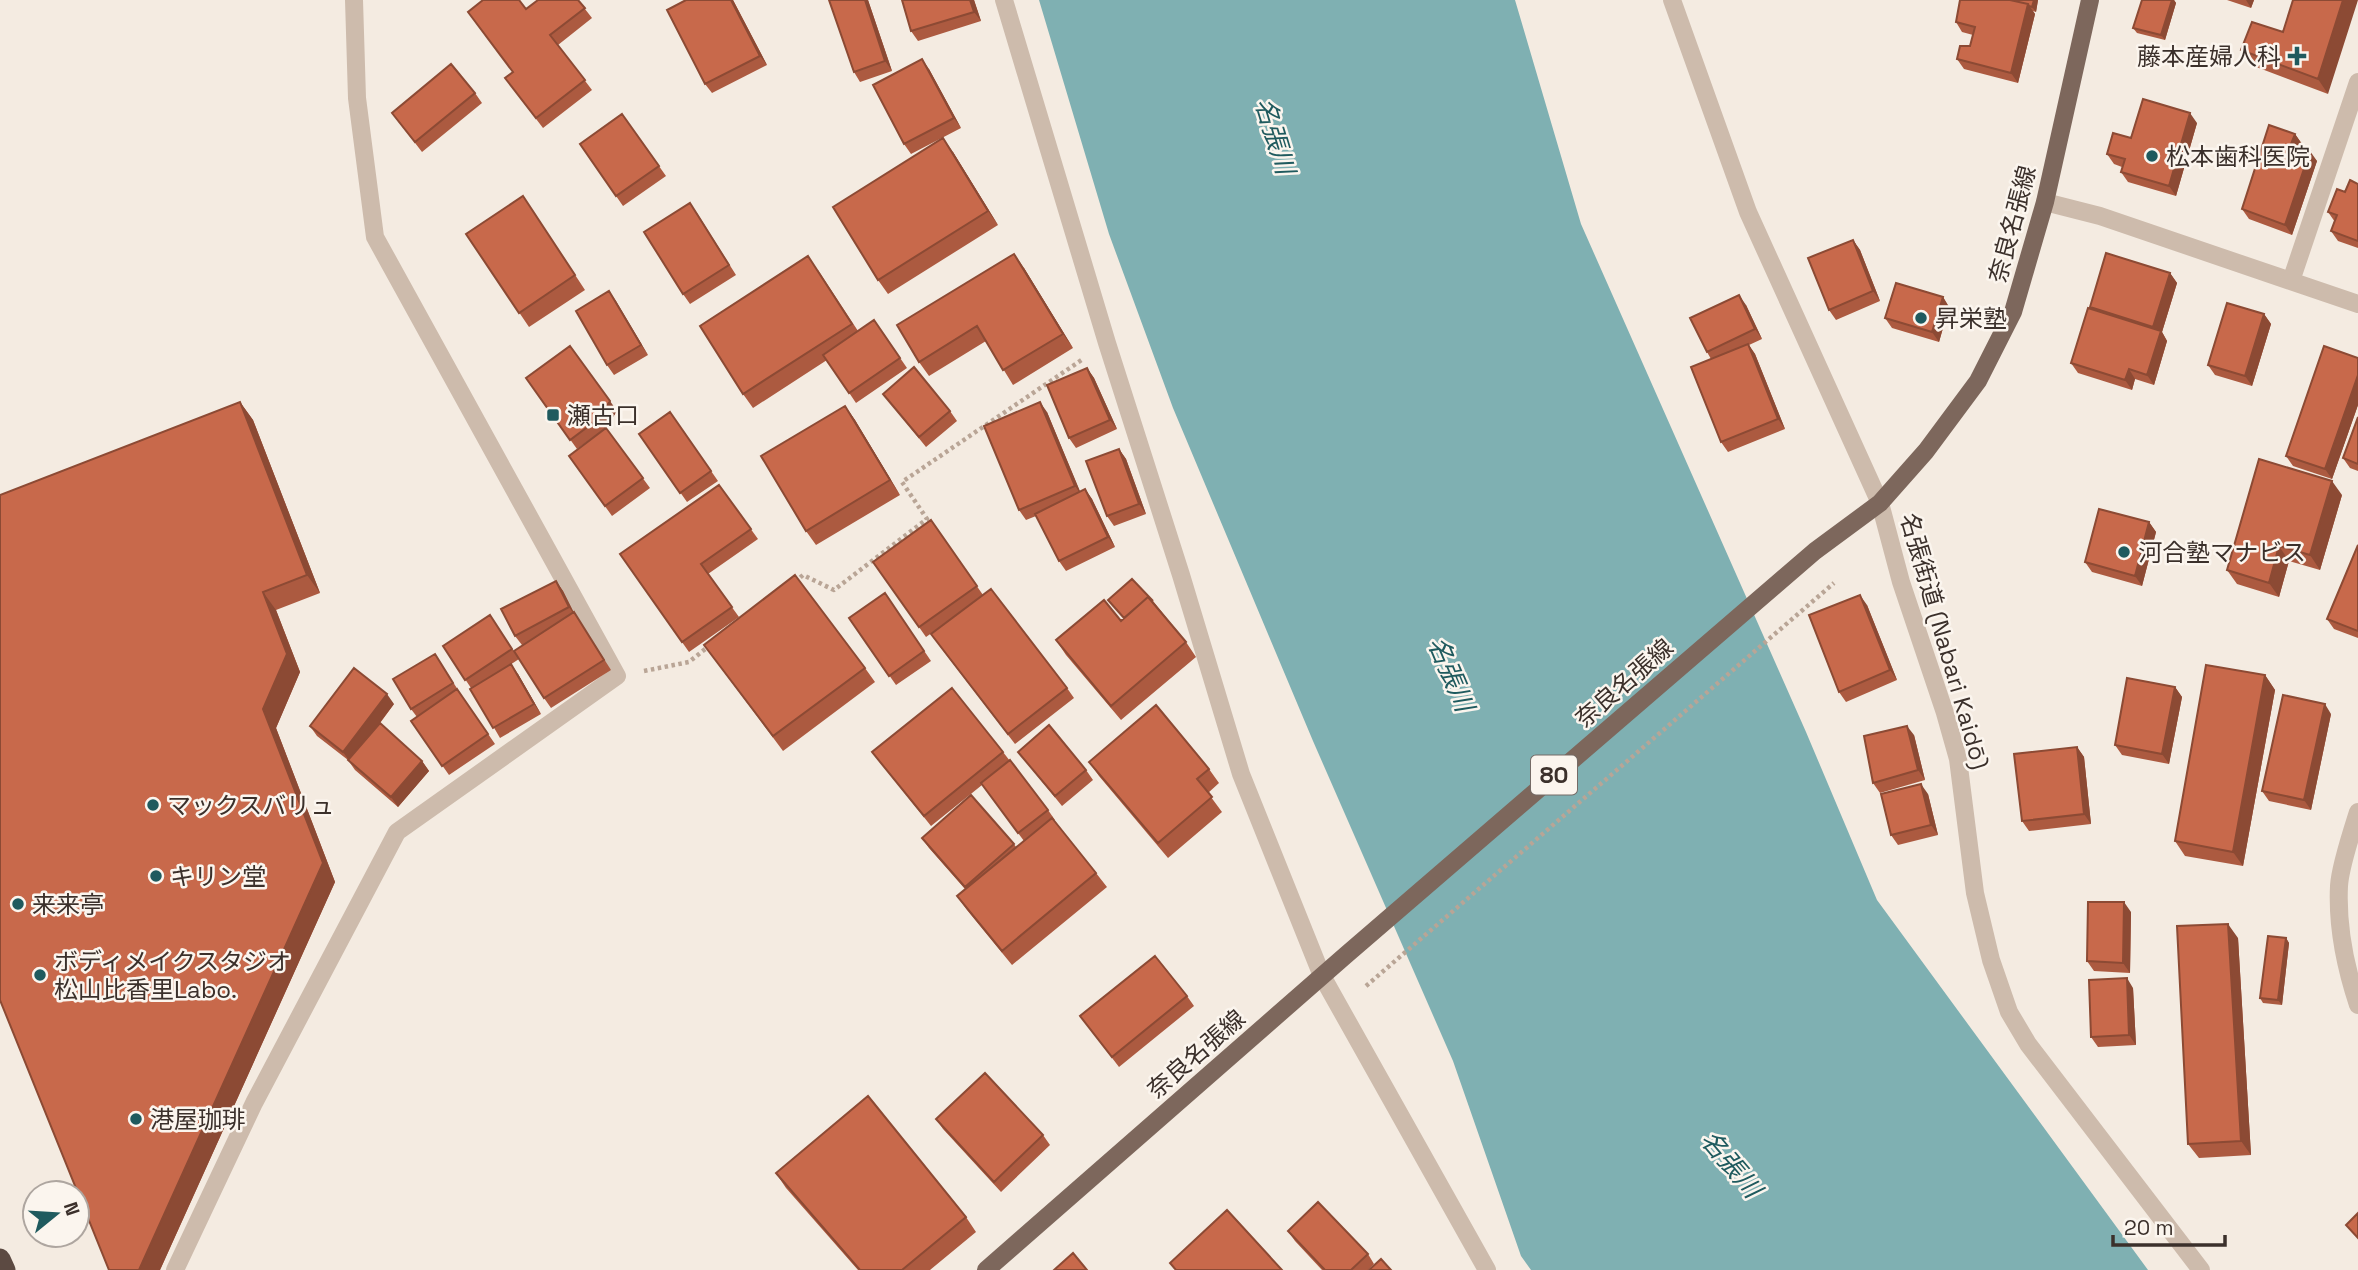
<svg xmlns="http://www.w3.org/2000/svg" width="2358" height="1270" font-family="'Space Grotesk','Noto Sans JP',sans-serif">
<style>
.water{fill:#7fb0b2}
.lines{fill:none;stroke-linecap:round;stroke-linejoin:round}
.path{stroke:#b9a596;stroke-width:4.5;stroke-dasharray:3.5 3.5;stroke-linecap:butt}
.minor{stroke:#cdbbac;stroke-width:18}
.major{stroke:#7d675c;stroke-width:18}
.highway{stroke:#5c4a42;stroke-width:21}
.wall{fill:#ac5a40}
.shaded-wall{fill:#8c4a34}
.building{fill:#c8694b;stroke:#8c4a34;stroke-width:2}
.poi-dot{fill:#1f5a5e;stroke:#fbf5ee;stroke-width:2.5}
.labels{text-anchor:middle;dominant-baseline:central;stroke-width:5;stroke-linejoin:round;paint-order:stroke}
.shield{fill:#fbf5ee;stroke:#756b66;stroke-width:2}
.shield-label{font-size:23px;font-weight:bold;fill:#3b302b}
.poi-label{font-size:24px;fill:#3b302b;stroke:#fbf5ee;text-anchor:start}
.street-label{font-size:24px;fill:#3b302b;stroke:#fbf5ee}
.water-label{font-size:26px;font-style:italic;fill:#1f5a5e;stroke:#fbf5ee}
</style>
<rect width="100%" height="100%" fill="#f4ebe1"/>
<path class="water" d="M 1039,0 L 1515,0 L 1581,224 L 1806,732 L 1877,900 L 2148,1270 L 1531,1270 L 1521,1256 L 1453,1061 L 1313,741 L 1173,408 L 1109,234 Z"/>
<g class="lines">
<path class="path" d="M 795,582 L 803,575 L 834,590 L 927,519 L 902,482 L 1083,359
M 644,671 L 689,662 L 709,646
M 1366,986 L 1834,583"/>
<path class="minor" d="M 1004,0 L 1107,343 L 1181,575 L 1241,774 L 1322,976 L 1487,1270
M 1672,0 L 1748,212 L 1880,503 L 1901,582 L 1945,713 L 1958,759 L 1975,893 L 1991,960 L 2009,1012 L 2028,1044 L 2201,1270
M 2045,202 L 2100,216 L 2358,304
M 2291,281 L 2358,82
M 2358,812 C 2352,831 2340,867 2339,886 C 2337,927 2345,966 2358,1005
M 175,1270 L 254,1103 L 397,832 L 617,676 L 375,237 L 357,98 L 354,0"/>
<path class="major" d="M 986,1270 L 1346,955 L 1815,551 L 1880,503 L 1926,451 L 1978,381 L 2013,312 L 2045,202 L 2090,0"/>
<path class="highway" d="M 0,1259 L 5,1270"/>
</g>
<path class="wall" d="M 578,0 L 592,18 L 558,45 L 592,90 L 543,128 L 505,78 L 513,72 L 526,9 Z
M 686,0 L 733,0 L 767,65 L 712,93 L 705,84 Z
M 868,0 L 892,71 L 860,82 L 854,72 Z
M 974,0 L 981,21 L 918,41 L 911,31 Z
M 1960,0 L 2038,0 L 2036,12 L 2033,11 L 2035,14 L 2018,83 L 1964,69 L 1957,59 L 1970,46 L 1973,35 L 1962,32 L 1956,22 Z
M 2142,0 L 2174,0 L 2176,3 L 2165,40 L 2137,33 L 2133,28 Z
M 2227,0 L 2254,0 L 2251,8 Z
M 2293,0 L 2328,94 L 2251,65 L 2241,50 L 2283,32 Z
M 929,69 L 961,128 L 911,154 L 904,144 Z
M 475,93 L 482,103 L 422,152 L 392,113 Z
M 622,114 L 666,176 L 623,206 L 580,144 Z
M 2197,123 L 2176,196 L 2128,182 L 2121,172 L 2122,167 L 2114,164 L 2107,154 L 2131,138 Z
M 2295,134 L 2302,144 L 2301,147 L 2317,161 L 2292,235 L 2249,219 L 2242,209 Z
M 953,152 L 998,225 L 888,294 L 878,280 Z
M 2358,184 L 2358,248 L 2338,241 L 2331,231 L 2335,222 L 2328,212 L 2345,192 Z
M 533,211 L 585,290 L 529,327 L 466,234 Z
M 697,213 L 736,275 L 690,304 L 683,294 Z
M 1853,240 L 1860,250 L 1880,301 L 1836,320 L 1829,310 Z
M 1024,268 L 1073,348 L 1013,385 L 986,341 L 929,376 L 919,362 Z
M 818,270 L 858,331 L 874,320 L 907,368 L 856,403 L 827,360 L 753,408 L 743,394 Z
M 2170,273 L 2177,283 L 2162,332 L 2167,341 L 2154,385 L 2135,379 L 2132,390 L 2078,373 L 2071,363 L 2091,309 L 2090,307 Z
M 609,291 L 648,355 L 614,375 L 607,365 Z
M 1943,297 L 1949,307 L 1939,342 L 1892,328 L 1885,318 Z
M 1746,305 L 1762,339 L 1749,345 L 1755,354 L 1785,429 L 1728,452 L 1721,442 L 1711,359 L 1707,352 Z
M 2264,314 L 2271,324 L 2252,386 L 2215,375 L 2208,365 Z
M 2358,358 L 2358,405 L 2332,479 L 2293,466 L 2286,456 Z
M 1087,368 L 1094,378 L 1117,429 L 1076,448 L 1069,438 Z
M 526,378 L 617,411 L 605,429 L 577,449 Z
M 883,394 L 950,411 L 957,421 L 926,447 Z
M 240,402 L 253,420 L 320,593 L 276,610 L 300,672 L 276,728 L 335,882 L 160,1270 Z
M 845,406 L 855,420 L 900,495 L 816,545 L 806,531 Z
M 670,412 L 718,481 L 687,502 L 639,434 Z
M 1047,412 L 1080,492 L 1085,489 L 1092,499 L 1115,547 L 1066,571 L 1059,561 L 1036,516 L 1026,520 L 1019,510 Z
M 2358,417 L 2358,471 L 2350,468 L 2343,458 Z
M 606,428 L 650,488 L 612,516 L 569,456 Z
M 1119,449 L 1126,459 L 1146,514 L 1114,526 L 1107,516 Z
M 719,485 L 758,539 L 708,574 L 739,617 L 689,652 L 620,554 Z
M 2342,495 L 2320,570 L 2289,561 L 2279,597 L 2237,584 L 2227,570 Z
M 931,520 L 983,595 L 1067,688 L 1074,698 L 1015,744 L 938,644 L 946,623 L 926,637 L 873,562 Z
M 2149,522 L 2156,532 L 2142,586 L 2092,572 L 2085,562 Z
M 2358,545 L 2358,638 L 2334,629 L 2327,619 Z
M 556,581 L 563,591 L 574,613 L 611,670 L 551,708 L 544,698 L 522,645 L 515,636 Z
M 885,593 L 931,661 L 896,685 L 849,618 Z
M 1108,600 L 1153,601 L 1186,642 L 1196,657 L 1121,720 L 1066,655 L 1056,640 L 1121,621 L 1124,618 Z
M 1867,605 L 1897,680 L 1846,702 L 1839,692 Z
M 490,615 L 519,659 L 504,669 L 518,674 L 541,714 L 500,738 L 471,688 L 443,646 Z
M 704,645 L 865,668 L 875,682 L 783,751 Z
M 435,654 L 460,693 L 495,744 L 449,775 L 411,721 L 417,717 L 411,709 Z
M 2265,675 L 2275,690 L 2243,866 L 2185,856 L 2175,841 Z
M 2175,687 L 2182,697 L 2169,764 L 2122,755 L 2115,745 Z
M 394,704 L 375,730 L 422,761 L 429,771 L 398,807 L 355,770 L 348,760 L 317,736 L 310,726 Z
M 2331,714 L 2311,810 L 2269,801 L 2262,791 Z
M 1914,735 L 1925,780 L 1880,793 L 1873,783 Z
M 2077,747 L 2084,757 L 2091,824 L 2029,831 L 2022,821 Z
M 872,752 L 1003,752 L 1048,810 L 1055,820 L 1054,821 L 1096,873 L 1107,887 L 1012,965 L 967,910 L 957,896 L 965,889 L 929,848 L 922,838 L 1014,844 L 1016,847 L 1024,841 L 982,785 L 931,826 Z
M 1018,752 L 1086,770 L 1093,780 L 1062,806 Z
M 1089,762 L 1209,769 L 1219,783 L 1208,793 L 1222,812 L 1168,858 L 1099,776 Z
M 1928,794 L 1938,835 L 1898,845 L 1891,835 Z
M 2131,912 L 2130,973 L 2094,971 L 2087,961 Z
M 2238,938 L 2251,1155 L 2199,1158 L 2188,1144 Z
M 2286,938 L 2289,943 L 2282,1005 L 2263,1003 L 2260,998 Z
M 2133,988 L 2136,1045 L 2098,1047 L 2091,1037 Z
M 1187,996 L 1194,1006 L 1119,1067 L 1080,1016 Z
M 936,1119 L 1043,1135 L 1050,1145 L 1001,1192 L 943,1129 Z
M 776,1173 L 966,1217 L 976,1232 L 930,1270 L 858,1270 L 786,1188 Z
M 1288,1231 L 1368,1254 L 1374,1264 L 1368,1270 L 1322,1270 L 1295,1241 Z"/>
<path class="shaded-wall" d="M 731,0 L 733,0 L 767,65 L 760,56 Z
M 865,0 L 868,0 L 892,71 L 885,61 Z
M 970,0 L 974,0 L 981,21 L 974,12 Z
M 2034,0 L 2038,0 L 2036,12 L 2032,7 Z
M 2172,0 L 2174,0 L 2176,3 L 2165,40 L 2161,35 Z
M 2246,0 L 2254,0 L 2251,8 Z
M 2343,0 L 2358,0 L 2328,94 L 2318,79 Z
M 2028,4 L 2035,14 L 2018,83 L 2011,73 Z
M 922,59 L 929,69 L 961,128 L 954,118 Z
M 2190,113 L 2197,123 L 2176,196 L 2169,186 Z
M 2295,134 L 2302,144 L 2298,154 L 2291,144 Z
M 943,138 L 953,152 L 998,225 L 988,211 Z
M 2310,151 L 2317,161 L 2292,235 L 2285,225 Z
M 1853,240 L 1860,250 L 1880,301 L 1873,291 Z
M 1014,254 L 1024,268 L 1073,348 L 1063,334 Z
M 2170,273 L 2177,283 L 2162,332 L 2167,341 L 2154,385 L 2147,375 L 2159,335 L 2153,327 Z
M 609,291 L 616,301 L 648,355 L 641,345 Z
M 1739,295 L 1746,305 L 1762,339 L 1755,329 Z
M 1943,297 L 1949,307 L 1939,342 L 1932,332 Z
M 2264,314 L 2271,324 L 2252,386 L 2245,376 Z
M 1748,344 L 1755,354 L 1785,429 L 1778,419 Z
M 1087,368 L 1094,378 L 1117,429 L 1110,420 Z
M 2129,369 L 2135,379 L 2132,390 L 2125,380 Z
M 2358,375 L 2358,405 L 2332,479 L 2325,469 Z
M 610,401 L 617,411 L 605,429 L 598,419 Z
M 240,402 L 253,420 L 320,593 L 307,575 Z
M 1040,402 L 1047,412 L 1082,496 L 1075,486 Z
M 845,406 L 855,420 L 900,495 L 890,480 Z
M 1119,449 L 1126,459 L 1146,514 L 1139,504 Z
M 2332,481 L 2342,495 L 2320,570 L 2310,555 Z
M 1085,489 L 1092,499 L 1115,547 L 1108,537 Z
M 2149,522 L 2156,532 L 2142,586 L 2135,576 Z
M 2279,546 L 2289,561 L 2279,597 L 2269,583 Z
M 556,581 L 563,591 L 574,613 L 611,670 L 569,607 Z
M 263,592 L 276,610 L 300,672 L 276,728 L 335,882 L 160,1270 L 139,1270 L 263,709 Z
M 1860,595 L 1867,605 L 1897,680 L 1890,670 Z
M 511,664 L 518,674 L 541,714 L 534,704 Z
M 2265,675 L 2275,690 L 2243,866 L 2233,852 Z
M 2175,687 L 2182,697 L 2169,764 L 2162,754 Z
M 387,694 L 394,704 L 350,762 L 343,752 Z
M 2325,704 L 2331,714 L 2311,810 L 2304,800 Z
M 1907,726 L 1914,735 L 1925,780 L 1918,770 Z
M 2077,747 L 2084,757 L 2091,824 L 2084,814 Z
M 422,761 L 429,771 L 398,807 L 391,797 Z
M 1921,784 L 1928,794 L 1938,835 L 1931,825 Z
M 2124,902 L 2131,912 L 2130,973 L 2123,963 Z
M 2228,924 L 2238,938 L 2251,1155 L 2241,1141 Z
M 2286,938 L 2289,943 L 2282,1005 L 2278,1000 Z
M 2127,978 L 2133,988 L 2136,1045 L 2129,1035 Z"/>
<path class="building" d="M 483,0 L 519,0 L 526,9 L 538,0 L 578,0 L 585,8 L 550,35 L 585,80 L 536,118 L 505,78 L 513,72 L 468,12 Z
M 686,0 L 731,0 L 760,56 L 705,84 L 667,10 Z
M 829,0 L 865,0 L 885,61 L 854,72 Z
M 902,0 L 970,0 L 974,12 L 911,31 Z
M 1960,0 L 2010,0 L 2028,4 L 2011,73 L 1957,59 L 1960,46 L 1970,46 L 1975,27 L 1956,22 Z
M 2010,0 L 2034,0 L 2032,7 L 2029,6 L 2028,4 Z
M 2142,0 L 2172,0 L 2161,35 L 2133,28 Z
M 2293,0 L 2343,0 L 2318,79 L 2241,50 L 2252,22 L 2283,32 Z
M 922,59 L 954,118 L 904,144 L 873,85 Z
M 451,64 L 475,93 L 415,142 L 392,113 Z
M 2143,99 L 2190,113 L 2169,186 L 2121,172 L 2125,159 L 2107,154 L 2113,133 L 2131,138 Z
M 622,114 L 659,166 L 616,196 L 580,144 Z
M 2269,125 L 2295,134 L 2291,144 L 2310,151 L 2285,225 L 2242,209 Z
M 943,138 L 988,211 L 878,280 L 833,207 Z
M 2350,180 L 2358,184 L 2358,241 L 2331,231 L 2337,215 L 2328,212 L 2337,189 L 2345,192 Z
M 523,196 L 575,275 L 519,313 L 466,234 Z
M 690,203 L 729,265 L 683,294 L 644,232 Z
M 1853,240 L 1873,291 L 1829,310 L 1808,258 Z
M 2106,253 L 2170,273 L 2153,327 L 2090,307 Z
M 1014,254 L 1063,334 L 1003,370 L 977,326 L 919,362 L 897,325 Z
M 808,256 L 852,324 L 743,394 L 700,326 Z
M 1896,283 L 1943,297 L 1932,332 L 1885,318 Z
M 609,291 L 641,345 L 607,365 L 576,311 Z
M 1739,295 L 1755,329 L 1707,352 L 1690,318 Z
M 2227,303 L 2264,314 L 2245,376 L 2208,365 Z
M 2088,308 L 2161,331 L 2147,375 L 2129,369 L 2125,380 L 2071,363 Z
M 874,320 L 900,358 L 849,393 L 823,355 Z
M 1748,344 L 1778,419 L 1721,442 L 1691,367 Z
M 570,346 L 610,401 L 598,419 L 570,440 L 526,378 Z
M 2324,346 L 2358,358 L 2358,375 L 2325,469 L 2286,456 Z
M 914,367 L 950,411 L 919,437 L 883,394 Z
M 1087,368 L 1110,420 L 1069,438 L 1047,385 Z
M 240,402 L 307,575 L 263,592 L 287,654 L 263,709 L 323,863 L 139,1270 L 109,1270 L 0,1000 L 0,495 Z
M 1040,402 L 1075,486 L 1019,510 L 984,426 Z
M 845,406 L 890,480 L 806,531 L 761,456 Z
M 670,412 L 711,471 L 680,493 L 639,434 Z
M 2358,417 L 2358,464 L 2343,458 Z
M 606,428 L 643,478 L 605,506 L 569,456 Z
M 1119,449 L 1139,504 L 1107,516 L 1086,461 Z
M 2259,459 L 2332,481 L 2310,555 L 2279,546 L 2269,583 L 2227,570 Z
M 719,485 L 751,529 L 701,564 L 732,607 L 682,642 L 620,554 Z
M 1085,489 L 1108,537 L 1059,561 L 1035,514 Z
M 2099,509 L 2149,522 L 2135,576 L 2085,562 Z
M 931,520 L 977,586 L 919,627 L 873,562 Z
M 2358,545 L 2358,631 L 2327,619 Z
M 795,575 L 865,668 L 773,736 L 704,645 Z
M 1132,579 L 1153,601 L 1148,597 L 1124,618 L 1108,600 Z
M 556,581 L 569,607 L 515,636 L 501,609 Z
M 991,589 L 1067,688 L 1008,734 L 931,634 Z
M 885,593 L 924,651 L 889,676 L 849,618 Z
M 1860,595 L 1890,670 L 1839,692 L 1809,615 Z
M 1148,597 L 1186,642 L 1111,706 L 1056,640 L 1104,600 L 1121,621 Z
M 574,612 L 604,660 L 544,698 L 514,651 Z
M 490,615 L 512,649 L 465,680 L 443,646 Z
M 435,654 L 453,683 L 411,709 L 393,679 Z
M 511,664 L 534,704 L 493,728 L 470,689 Z
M 2206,665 L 2265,675 L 2233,852 L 2175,841 Z
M 354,668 L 387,694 L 343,752 L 310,726 Z
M 2127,678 L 2175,687 L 2162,754 L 2115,745 Z
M 952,688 L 1003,752 L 924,816 L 872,752 Z
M 457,689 L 488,734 L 442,766 L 411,721 Z
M 2283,695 L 2325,704 L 2304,800 L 2262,791 Z
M 1156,705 L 1209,769 L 1197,779 L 1212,797 L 1158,843 L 1089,762 Z
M 380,723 L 422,761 L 391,797 L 348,760 Z
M 1049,725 L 1086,770 L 1055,796 L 1018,752 Z
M 1907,726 L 1918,770 L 1873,783 L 1864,736 Z
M 2077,747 L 2084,814 L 2022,821 L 2014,754 Z
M 1010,760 L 1048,810 L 1018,833 L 981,783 Z
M 1921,784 L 1931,825 L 1891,835 L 1881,794 Z
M 971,795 L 1014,844 L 965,887 L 922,838 Z
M 1052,818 L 1096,873 L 1002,951 L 957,896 Z
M 2088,902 L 2124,902 L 2123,963 L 2087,961 Z
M 2228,924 L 2241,1141 L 2188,1144 L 2177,926 Z
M 2268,936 L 2286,938 L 2278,1000 L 2260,998 Z
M 1155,956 L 1187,996 L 1112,1057 L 1080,1016 Z
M 2127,978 L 2129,1035 L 2091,1037 L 2089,980 Z
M 985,1073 L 1043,1135 L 994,1182 L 936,1119 Z
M 868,1096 L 966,1217 L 902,1270 L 860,1270 L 776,1173 Z
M 1318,1202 L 1368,1254 L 1351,1270 L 1325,1270 L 1288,1231 Z
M 1227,1210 L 1282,1270 L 1176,1270 L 1170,1263 Z
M 2358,1213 L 2358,1238 L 2346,1225 Z
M 1073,1253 L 1087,1270 L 1054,1270 Z
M 1381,1259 L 1391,1270 L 1369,1270 Z"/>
<g class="poi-dot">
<path d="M2293.5 45.5h7v7h7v7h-7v7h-7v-7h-7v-7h7z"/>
<circle cx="2152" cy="156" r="7"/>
<circle cx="1921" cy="318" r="7"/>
<rect x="546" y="408" width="14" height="14" rx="3.5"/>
<circle cx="2124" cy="552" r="7"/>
<circle cx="153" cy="805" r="7"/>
<circle cx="156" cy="876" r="7"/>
<circle cx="18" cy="904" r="7"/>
<circle cx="40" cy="975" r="7"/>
<circle cx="136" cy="1119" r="7"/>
</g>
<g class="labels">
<rect class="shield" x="1531" y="755.5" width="46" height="39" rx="5"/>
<g class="shield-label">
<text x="1554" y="775">80</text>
</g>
<g class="poi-label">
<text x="2281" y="56" text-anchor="end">藤本産婦人科</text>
<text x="2166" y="156">松本歯科医院</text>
<text x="1935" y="318">昇栄塾</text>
<text x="567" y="415">瀬古口</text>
<text x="2138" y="552">河合塾マナビス</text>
<text x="167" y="805">マックスバリュ</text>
<text x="170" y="876">キリン堂</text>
<text x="32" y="904">来来亭</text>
<text x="54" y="961">ボディメイクスタジオ<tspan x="54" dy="28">松山比香里Labo.</tspan></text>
<text x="150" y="1119">港屋珈琲</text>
</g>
<g class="street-label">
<text transform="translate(2012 224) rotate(-75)">奈良名張線</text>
<text transform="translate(1945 641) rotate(74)">名張街道 (Nabari Kaidō)</text>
<text transform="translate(1624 683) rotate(-41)">奈良名張線</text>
<text transform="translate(1196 1054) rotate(-41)">奈良名張線</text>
</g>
<g class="water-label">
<text transform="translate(1275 136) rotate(73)">名張川</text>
<text transform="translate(1451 674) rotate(67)">名張川</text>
<text transform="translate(1731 1164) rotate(50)">名張川</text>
</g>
</g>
<g transform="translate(56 1214) rotate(72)"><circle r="33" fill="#fbf5ee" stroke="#aea6a0" stroke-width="2"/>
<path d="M0-5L12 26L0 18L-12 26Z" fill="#1f5a5e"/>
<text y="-10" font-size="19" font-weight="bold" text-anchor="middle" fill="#3b302b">N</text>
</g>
<path d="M2113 1235v10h112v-10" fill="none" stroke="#3b302b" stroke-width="3.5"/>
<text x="2124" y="1235" font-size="21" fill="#3b302b" stroke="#fbf5ee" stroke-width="5" paint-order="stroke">20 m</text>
</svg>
